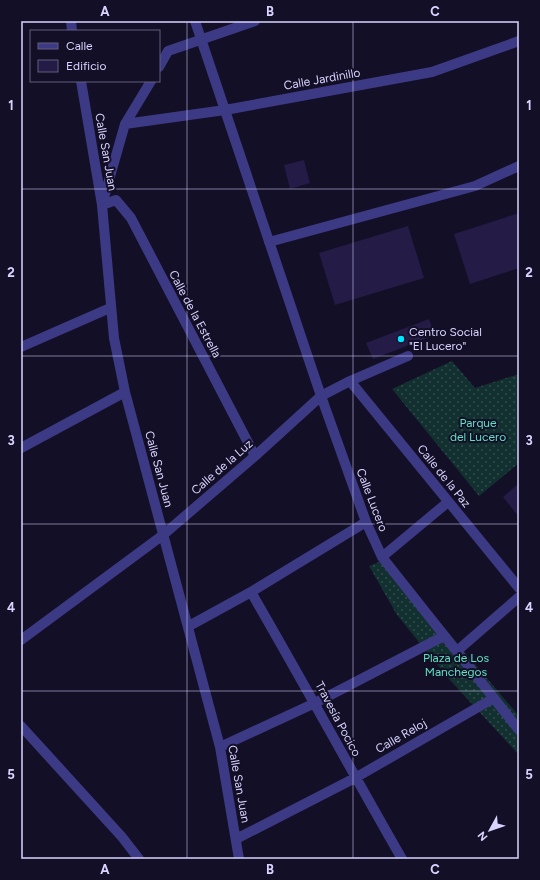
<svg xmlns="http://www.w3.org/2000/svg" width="540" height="880" font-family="Figtree,sans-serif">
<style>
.grass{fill:url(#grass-dots)}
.building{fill:#241b47}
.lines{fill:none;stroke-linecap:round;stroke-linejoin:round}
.street{stroke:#3d3a85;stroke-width:10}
.grid{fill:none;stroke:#d9d4ff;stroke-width:1;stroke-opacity:0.55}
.poi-dot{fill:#00e5ff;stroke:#130f26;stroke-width:1.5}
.labels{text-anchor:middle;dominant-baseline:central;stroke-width:4;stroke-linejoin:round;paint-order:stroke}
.street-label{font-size:12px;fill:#d9d4ff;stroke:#130f26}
.poi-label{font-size:12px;fill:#d9d4ff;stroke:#130f26;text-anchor:start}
.park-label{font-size:12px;fill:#5fe0c0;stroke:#130f26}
.neatline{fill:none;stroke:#d9d4ff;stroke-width:1.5}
.grid-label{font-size:13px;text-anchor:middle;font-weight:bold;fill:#d9d4ff}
</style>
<defs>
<pattern id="grass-dots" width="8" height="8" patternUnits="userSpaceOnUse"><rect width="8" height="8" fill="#12302f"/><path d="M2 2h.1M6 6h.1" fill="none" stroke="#344d4e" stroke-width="1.8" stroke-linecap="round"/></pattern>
</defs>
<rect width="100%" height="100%" fill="#130f26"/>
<path class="grass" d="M 452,361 L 475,388 L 519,374 L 519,463 L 479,496 L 392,389 Z
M 386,559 L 519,716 L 519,755 L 449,679 L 397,615 L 369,566 Z"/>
<path class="building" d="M 304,160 L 310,183 L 290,189 L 284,165 Z
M 519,213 L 519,268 L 470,284 L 454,234 Z
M 408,226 L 424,278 L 335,305 L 319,253 Z
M 429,319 L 435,335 L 373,359 L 366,343 Z
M 519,483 L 519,517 L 503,497 Z"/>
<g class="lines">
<path class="street" d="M 71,21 L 72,31
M 195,21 L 321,396 L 366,522 L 382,557 L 519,730
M 159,67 L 168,51 L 255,21
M 81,81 L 102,205 L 114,338 L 125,392 L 220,747 L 239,859
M 125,124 L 225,110 L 432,72 L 519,41
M 103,201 L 125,124 L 151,81
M 102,205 L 116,200 L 131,218 L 255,456
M 269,242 L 475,186 L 519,166
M 21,347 L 110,308
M 350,381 L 519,588
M 21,448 L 125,392
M 382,557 L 448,502
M 251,592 C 302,680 351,770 402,859
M 189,626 L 251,592 L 366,522
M 21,640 L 163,535 L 255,456 L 321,396 L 350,381 L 408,356
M 457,651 L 519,597
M 21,726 L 122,837 L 139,859
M 220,747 L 315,703 L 444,636
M 236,839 L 355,778 L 494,698"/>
</g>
<path class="grid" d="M 187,21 L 187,859M 353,21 L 353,859M 21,189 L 519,189M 21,356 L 519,356M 21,524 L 519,524M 21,691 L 519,691"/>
<circle class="poi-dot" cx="401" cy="339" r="4"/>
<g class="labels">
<g class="street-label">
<text transform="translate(322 79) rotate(-10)">Calle Jardinillo</text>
<text transform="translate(106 152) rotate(80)">Calle San Juan</text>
<text transform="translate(195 314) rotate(62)">Calle de la Estrella</text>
<text transform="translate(222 467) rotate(-41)">Calle de la Luz</text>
<text transform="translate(159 469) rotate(75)">Calle San Juan</text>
<text transform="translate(444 476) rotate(51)">Calle de la Paz</text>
<text transform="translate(372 500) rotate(69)">Calle Lucero</text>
<text transform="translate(338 719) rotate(62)">Travesía Pocico</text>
<text transform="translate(401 736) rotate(-30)">Calle Reloj</text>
<text transform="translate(239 784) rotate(80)">Calle San Juan</text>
</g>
<g class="poi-label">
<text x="409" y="332">Centro Social<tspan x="409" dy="14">"El Lucero"</tspan></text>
</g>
<g class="park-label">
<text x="478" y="423">Parque<tspan x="478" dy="14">del Lucero</tspan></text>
<text x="456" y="658">Plaza de Los<tspan x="456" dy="14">Manchegos</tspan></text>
</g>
</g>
<rect width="540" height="880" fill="none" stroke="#130f26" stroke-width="44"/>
<rect x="30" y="30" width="130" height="52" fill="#130f26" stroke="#625e7d"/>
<rect x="38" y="43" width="20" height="6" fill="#3d3a85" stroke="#625e7d"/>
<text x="66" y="50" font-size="12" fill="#d9d4ff">Calle</text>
<rect x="38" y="60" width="20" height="12" fill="#241b47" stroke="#625e7d"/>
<text x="66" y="70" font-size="12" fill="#d9d4ff">Edificio</text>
<g transform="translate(490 830) rotate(230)" stroke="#130f26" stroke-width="3" paint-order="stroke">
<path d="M0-3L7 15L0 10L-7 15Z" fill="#d9d4ff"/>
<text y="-6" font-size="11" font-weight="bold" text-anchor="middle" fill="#d9d4ff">N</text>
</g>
<rect x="22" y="22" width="496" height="836" class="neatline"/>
<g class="grid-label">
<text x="105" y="16">A</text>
<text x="270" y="16">B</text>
<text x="435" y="16">C</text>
<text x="11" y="110">1</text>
<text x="529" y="110">1</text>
<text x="11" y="277">2</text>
<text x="529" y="277">2</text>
<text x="11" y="445">3</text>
<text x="529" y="445">3</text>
<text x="11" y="612">4</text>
<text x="529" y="612">4</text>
<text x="11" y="779">5</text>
<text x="529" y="779">5</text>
<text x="105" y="874">A</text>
<text x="270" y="874">B</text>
<text x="435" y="874">C</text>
</g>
</svg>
